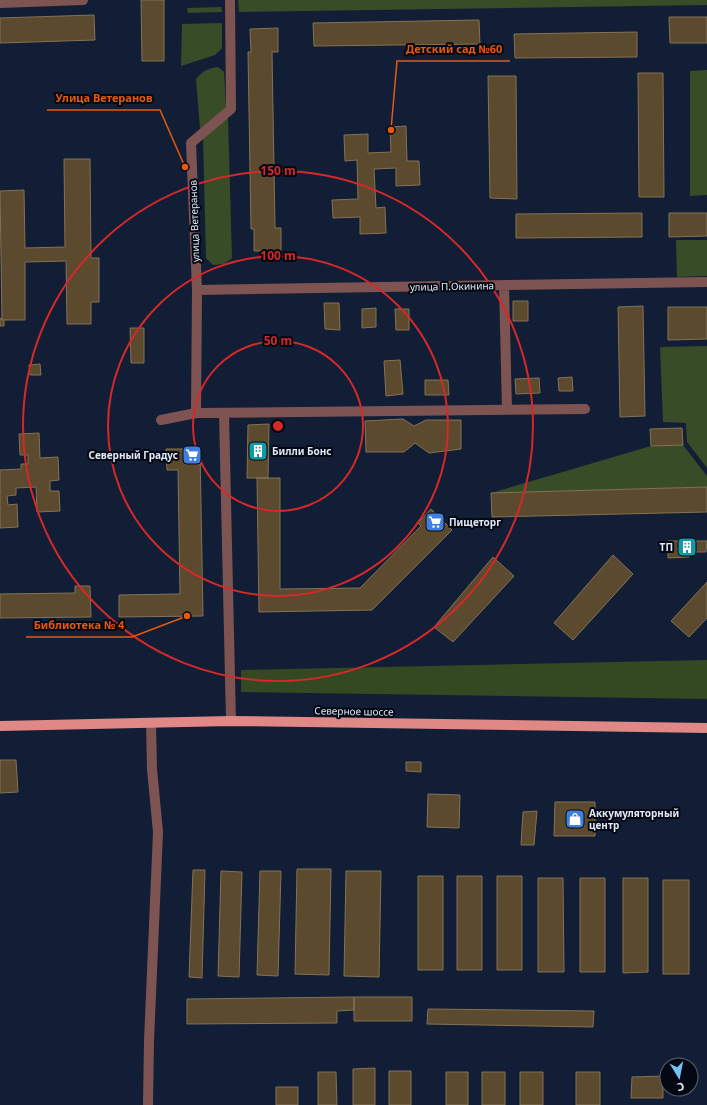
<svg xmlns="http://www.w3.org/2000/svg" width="707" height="1105" font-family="'Noto Sans',sans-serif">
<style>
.green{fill:#384d27}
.forest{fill:#344922}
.building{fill:#5b4a2e;stroke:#857255}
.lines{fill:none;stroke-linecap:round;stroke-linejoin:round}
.street{stroke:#7e5452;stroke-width:10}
.primary{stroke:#e08886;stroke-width:10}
.ring{fill:none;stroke:#d62828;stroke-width:2}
.labels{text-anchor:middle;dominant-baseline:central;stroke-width:4;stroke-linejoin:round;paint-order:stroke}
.street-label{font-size:10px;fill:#e0e9fa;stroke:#040812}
.poi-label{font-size:10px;font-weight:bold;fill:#e0e9fa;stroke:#040812;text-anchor:start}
.centre{fill:#d62828;stroke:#040812;stroke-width:2}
.ring-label{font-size:12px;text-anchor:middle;font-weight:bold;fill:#d62828;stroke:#040812;stroke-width:4;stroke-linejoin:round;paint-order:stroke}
.leader{fill:none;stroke:#e8590c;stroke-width:1.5}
.callout-dot{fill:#e8590c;stroke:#040812;stroke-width:1.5}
.callout-label{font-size:11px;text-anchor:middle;font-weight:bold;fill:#e8590c;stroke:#040812;stroke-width:4;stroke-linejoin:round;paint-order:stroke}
</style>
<rect width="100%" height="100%" fill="#111e35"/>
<path class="green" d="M 238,0 L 707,0 L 707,5 L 239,12 Z
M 221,7 L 222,12 L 188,13 L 187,8 Z
M 222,23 L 222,48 L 215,55 L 181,66 L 182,24 Z
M 218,67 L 224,72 L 226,107 L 200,129 L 196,79 C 203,71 208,68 218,67 Z
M 707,70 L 707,195 L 690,196 L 690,71 Z
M 228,117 L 232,258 L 224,264 L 213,265 L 206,258 L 203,138 Z
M 676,240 L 707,240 L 707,276 L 677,277 Z
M 707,346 L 707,468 L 687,442 L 686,423 L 663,422 L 660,347 Z
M 683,445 L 707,476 L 707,487 L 491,493 L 651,446 Z"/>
<path class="forest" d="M 707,660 L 707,699 L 241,692 L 241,670 Z"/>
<path class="building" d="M 141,0 L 164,0 L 164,61 L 142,61 Z
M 94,15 L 95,40 L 0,43 L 0,18 Z
M 669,17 L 707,17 L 707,43 L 670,43 Z
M 479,20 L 480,44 L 314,46 L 313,23 Z
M 278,28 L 278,52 L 272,52 L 275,228 L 281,228 L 281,251 L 254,251 L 254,229 L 251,229 L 248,52 L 251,52 L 250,29 Z
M 637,32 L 637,57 L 515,58 L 514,34 Z
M 638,73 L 663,73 L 664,197 L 639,197 Z
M 488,76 L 516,76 L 517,199 L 490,198 Z
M 406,126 L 407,161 L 419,161 L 420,185 L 396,186 L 396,168 L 374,169 L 376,208 L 385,207 L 386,233 L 360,234 L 360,217 L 333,218 L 332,200 L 358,199 L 357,160 L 345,161 L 344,135 L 368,134 L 368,153 L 391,152 L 390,127 Z
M 64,159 L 90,159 L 91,258 L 99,258 L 99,302 L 91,302 L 91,324 L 67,324 L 66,261 L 25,262 L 25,320 L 2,320 L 0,191 L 24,190 L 25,248 L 65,247 Z
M 642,213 L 642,237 L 516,238 L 516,214 Z
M 669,213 L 707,213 L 707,236 L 669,237 Z
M 513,301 L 528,301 L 528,321 L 513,321 Z
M 324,303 L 339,303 L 340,330 L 325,329 Z
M 643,306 L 645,416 L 620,417 L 618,307 Z
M 668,307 L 707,307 L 707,339 L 668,340 Z
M 376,308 L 376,327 L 362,328 L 362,309 Z
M 395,309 L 409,309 L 409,330 L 396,330 Z
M 0,318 L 4,320 L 4,326 L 0,326 Z
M 130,328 L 144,328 L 144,363 L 131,363 Z
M 400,360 L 403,394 L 386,396 L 384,361 Z
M 40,364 L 41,375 L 30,375 L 29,365 Z
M 572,377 L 573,391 L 559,391 L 558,378 Z
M 539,378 L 540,393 L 516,394 L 515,379 Z
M 425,380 L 448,380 L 449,395 L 425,395 Z
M 403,419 L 414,426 L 426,420 L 461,420 L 461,449 L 429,453 L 415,443 L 404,452 L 366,452 L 365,421 Z
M 269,424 L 268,478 L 247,478 L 248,425 Z
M 682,428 L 683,445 L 651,446 L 650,429 Z
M 39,433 L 40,458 L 58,457 L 59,480 L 50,481 L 50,491 L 59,491 L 60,511 L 37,512 L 36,487 L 16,488 L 16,495 L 7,496 L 8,505 L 17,504 L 18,527 L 0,528 L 0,470 L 21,469 L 21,464 L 28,464 L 28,455 L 20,455 L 19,434 Z
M 166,449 L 200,449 L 203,616 L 119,617 L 119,595 L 180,594 L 178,470 L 167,470 Z
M 257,478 L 280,478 L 280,589 L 360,588 L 421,526 L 418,523 L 431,509 L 452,530 L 372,610 L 259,612 Z
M 707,487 L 707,512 L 492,517 L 491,493 Z
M 668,541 L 707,541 L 706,552 L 689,552 L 689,557 L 668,558 Z
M 613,555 L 633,574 L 573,640 L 554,623 Z
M 493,557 L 514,576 L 453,642 L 434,627 Z
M 707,582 L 707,618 L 689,637 L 671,621 Z
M 75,586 L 90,586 L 91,617 L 0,618 L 0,594 L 75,593 Z
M 0,760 L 16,760 L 18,792 L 0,793 Z
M 406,762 L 421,762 L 421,772 L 406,771 Z
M 428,794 L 460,795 L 459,828 L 427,827 Z
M 555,802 L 595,802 L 595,836 L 554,836 Z
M 537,811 L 534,845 L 521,845 L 523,812 Z
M 297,869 L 331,869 L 329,975 L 295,974 Z
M 193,870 L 205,870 L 202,978 L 189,977 Z
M 221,871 L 242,872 L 239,977 L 218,976 Z
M 260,871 L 281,871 L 278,976 L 257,975 Z
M 346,871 L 381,871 L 379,977 L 344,976 Z
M 418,876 L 443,876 L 443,970 L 418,970 Z
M 457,876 L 482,876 L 482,970 L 457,970 Z
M 497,876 L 522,876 L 522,970 L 497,970 Z
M 538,878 L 563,878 L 564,972 L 538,972 Z
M 580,878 L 605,878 L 605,972 L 580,972 Z
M 623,878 L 648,878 L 648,972 L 623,973 Z
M 663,880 L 689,880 L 689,974 L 663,974 Z
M 354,997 L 412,997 L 412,1021 L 354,1021 Z
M 354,997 L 354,1010 L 337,1011 L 337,1023 L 187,1024 L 187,999 Z
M 428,1009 L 594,1011 L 593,1027 L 427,1024 Z
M 375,1068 L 375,1105 L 353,1105 L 353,1069 Z
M 389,1071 L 411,1071 L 411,1105 L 389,1105 Z
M 318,1072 L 336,1072 L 337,1105 L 318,1105 Z
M 446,1072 L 468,1072 L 468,1105 L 446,1105 Z
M 482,1072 L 505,1072 L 505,1105 L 482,1105 Z
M 520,1072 L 543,1072 L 543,1105 L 520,1105 Z
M 576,1072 L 600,1072 L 600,1105 L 576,1105 Z
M 663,1076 L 663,1098 L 631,1098 L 632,1077 Z
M 276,1087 L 298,1087 L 298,1105 L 276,1105 Z"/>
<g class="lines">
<path class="street" d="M 0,3 L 83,0
M 504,285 L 507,410
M 197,290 L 707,282
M 196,413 L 197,290 L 191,143 L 231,109 L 230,0
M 224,413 L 231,721
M 161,420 L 196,413 L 585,409
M 148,1105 L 149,1041 L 158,832 L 152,769 L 151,723"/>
<path class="primary" d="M 0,726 L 231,721 L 707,728"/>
</g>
<g class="ring">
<circle cx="278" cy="426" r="85"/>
<circle cx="278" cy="426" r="170"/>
<circle cx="278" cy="426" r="255"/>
</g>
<defs>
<g id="building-square" transform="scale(1)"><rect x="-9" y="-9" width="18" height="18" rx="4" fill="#0f9aa8" stroke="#040812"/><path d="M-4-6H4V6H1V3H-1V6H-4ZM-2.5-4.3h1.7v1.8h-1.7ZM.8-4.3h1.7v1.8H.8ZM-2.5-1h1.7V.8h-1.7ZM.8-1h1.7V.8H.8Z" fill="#fff"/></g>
<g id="supermarket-square" transform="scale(1)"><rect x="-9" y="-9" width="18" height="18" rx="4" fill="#3f7fe0" stroke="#040812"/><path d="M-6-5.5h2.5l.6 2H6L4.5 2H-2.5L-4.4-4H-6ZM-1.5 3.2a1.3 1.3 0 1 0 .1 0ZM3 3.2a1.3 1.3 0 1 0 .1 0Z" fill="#fff"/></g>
<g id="shop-square" transform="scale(1)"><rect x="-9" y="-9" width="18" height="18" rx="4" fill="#3f7fe0" stroke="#040812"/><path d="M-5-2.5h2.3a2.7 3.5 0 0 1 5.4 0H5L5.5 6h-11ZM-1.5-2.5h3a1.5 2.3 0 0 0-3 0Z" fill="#fff"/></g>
</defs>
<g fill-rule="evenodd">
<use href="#building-square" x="258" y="451"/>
<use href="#supermarket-square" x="192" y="455"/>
<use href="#supermarket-square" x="435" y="522"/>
<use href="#building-square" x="687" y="547"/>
<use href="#shop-square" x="575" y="819"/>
</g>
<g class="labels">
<g class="street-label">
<text transform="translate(194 221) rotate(-92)">улица Ветеранов</text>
<text transform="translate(452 286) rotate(-1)">улица П.Окинина</text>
<text transform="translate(354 711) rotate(1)">Северное шоссе</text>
</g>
<g class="poi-label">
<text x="272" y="451">Билли Бонс</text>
<text x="178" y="455" text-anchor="end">Северный Градус</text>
<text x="449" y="522">Пищеторг</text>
<text x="673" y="547" text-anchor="end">ТП</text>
<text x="589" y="813">Аккумуляторный<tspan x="589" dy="12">центр</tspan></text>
</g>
</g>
<circle cx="278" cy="426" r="6" class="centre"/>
<g class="ring-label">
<text x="278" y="175">150 m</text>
<text x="278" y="260">100 m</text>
<text x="278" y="345">50 m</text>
</g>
<path class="leader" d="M391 130L397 61H510M185 167L160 110H47M187 616L132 637H26"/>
<g class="callout-dot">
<circle cx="391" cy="130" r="4"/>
<circle cx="185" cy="167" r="4"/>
<circle cx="187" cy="616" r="4"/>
</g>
<g class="callout-label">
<text x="454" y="53">Детский сад №60</text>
<text x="104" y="102">Улица Ветеранов</text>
<text x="79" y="629">Библиотека № 4</text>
</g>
<g transform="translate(679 1077) rotate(170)"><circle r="19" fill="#040812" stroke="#5c626f"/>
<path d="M0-3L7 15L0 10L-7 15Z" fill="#73c0f6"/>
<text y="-6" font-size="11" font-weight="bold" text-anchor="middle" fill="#e0e9fa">С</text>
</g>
</svg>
